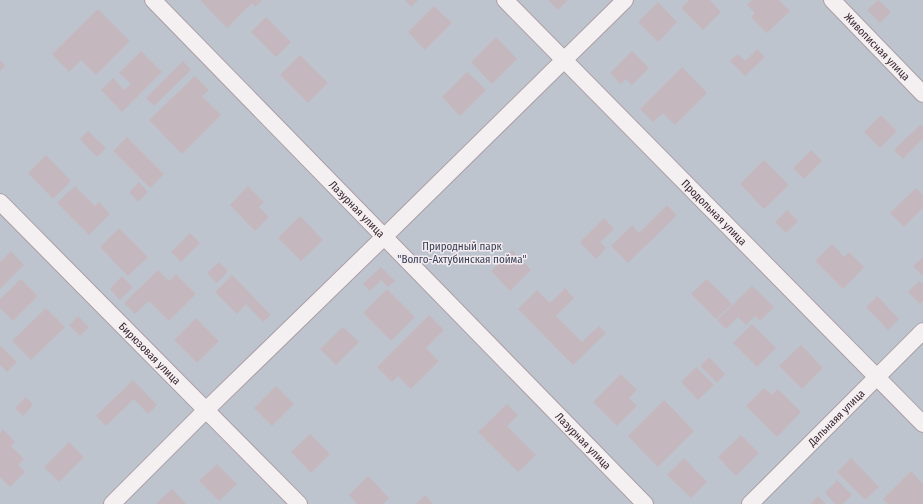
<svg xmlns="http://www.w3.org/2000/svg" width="923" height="504" font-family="'Fira Sans Condensed',sans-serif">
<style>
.green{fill:#bec4ce}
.building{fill:#c4b7be}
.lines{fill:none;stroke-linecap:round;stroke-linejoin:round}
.street-casing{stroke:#ab9ea5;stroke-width:18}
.street{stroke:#f4eff1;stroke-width:16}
.labels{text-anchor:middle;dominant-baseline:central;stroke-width:3;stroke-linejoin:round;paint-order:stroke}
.street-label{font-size:11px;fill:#3a2731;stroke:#f3ebf0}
.park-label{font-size:11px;fill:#364054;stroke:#f3ebf0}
</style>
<rect width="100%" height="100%" fill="#e5dce1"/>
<path class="green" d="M 0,0 L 923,0 L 923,504 L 0,504 Z"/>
<path class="building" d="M 200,0 L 262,0 L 255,7 L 252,3 L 227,28 Z
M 405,0 L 418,0 L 411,7 Z
M 548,0 L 568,0 L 558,10 Z
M 689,0 L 710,0 L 721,12 L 703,30 L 681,8 Z
M 752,0 L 779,0 L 790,11 L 767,33 L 751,17 L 755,13 L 747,5 Z
M 878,0 L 891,12 L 880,23 L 867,10 Z
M 658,2 L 677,22 L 658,42 L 638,22 Z
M 434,6 L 452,23 L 425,50 L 408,32 Z
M 98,9 L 130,41 L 96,75 L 81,60 L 69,72 L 52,54 Z
M 266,17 L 291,42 L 276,57 L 251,32 Z
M 496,37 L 517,59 L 492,84 L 471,62 Z
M 757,49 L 765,57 L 745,76 L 730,61 L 738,54 L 745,61 Z
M 141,51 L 162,72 L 122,112 L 101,90 L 113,78 L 124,90 L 131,84 L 119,73 Z
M 632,51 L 649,68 L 632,85 L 626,79 L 621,84 L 610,73 Z
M 300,55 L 328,83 L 308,103 L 280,75 Z
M 0,60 L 5,66 L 0,71 Z
M 183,61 L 191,70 L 154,106 L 146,98 Z
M 682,67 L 707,93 L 675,125 L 663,113 L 653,122 L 640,109 Z
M 467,72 L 486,90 L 460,116 L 442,97 Z
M 195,76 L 209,90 L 202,96 L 221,115 L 182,154 L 149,120 Z
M 881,115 L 897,131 L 880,148 L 864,132 Z
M 920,125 L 923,127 L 923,139 L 903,159 L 894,150 Z
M 88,131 L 106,148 L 97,157 L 80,139 Z
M 127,137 L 164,174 L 150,188 L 113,151 Z
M 811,150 L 822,161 L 804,179 L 793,168 Z
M 46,155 L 71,181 L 53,199 L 28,173 Z
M 764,160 L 789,185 L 764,209 L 740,184 Z
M 139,182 L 148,192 L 138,202 L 129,192 Z
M 75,186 L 95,206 L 99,202 L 110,214 L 89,235 L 57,203 Z
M 248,186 L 264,202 L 259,207 L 269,217 L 255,231 L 230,205 Z
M 916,188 L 923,195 L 923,208 L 904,227 L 890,213 Z
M 667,205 L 677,215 L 628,263 L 611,246 L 632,225 L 639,233 Z
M 787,210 L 798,221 L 786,233 L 775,222 Z
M 300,216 L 323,240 L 301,261 L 278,238 Z
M 604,218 L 614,229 L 600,242 L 606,248 L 596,259 L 580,242 Z
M 119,228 L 148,257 L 128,276 L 100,247 Z
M 190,233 L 200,243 L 181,262 L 171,252 Z
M 832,244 L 844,257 L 849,252 L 864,267 L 843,289 L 815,261 Z
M 512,250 L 531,270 L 510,291 L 491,271 Z
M 11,251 L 24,265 L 0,289 L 0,262 Z
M 923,257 L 923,276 L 913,266 Z
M 219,262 L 228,271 L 217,283 L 207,273 Z
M 381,267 L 395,281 L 388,287 L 381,280 L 370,291 L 363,284 Z
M 158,270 L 169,281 L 176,274 L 196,294 L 169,321 L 149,301 L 135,314 L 124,303 Z
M 232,275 L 271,315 L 263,322 L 246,304 L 237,314 L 215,292 Z
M 122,276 L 133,287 L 120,300 L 110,289 Z
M 21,279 L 38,296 L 13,321 L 0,308 L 0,299 Z
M 707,279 L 732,304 L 716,319 L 691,294 Z
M 919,281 L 923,284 L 923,301 L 920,304 L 908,292 Z
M 752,286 L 774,307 L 760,321 L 755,316 L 746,325 L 738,317 L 726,329 L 717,320 Z
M 565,288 L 574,298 L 556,316 L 582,342 L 599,326 L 606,333 L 573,365 L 518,309 L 537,290 L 550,303 Z
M 387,289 L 415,317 L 391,341 L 363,313 Z
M 877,296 L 899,319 L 888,330 L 866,307 Z
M 46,308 L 65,327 L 31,360 L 12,341 Z
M 429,315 L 444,330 L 426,348 L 439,361 L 411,389 L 398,376 L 392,382 L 377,367 Z
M 78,316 L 89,327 L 80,336 L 69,325 Z
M 196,318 L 219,341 L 197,363 L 174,340 Z
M 752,324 L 776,348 L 757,367 L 733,343 Z
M 343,327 L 359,342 L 336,365 L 320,349 Z
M 0,345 L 17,362 L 7,372 L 0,365 Z
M 801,345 L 823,368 L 802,389 L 779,366 Z
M 709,357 L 725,374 L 717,383 L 700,366 Z
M 696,367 L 714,385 L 698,400 L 681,382 Z
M 621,374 L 637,390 L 629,398 L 637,406 L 617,426 L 593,402 Z
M 133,380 L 157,405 L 148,414 L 134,399 L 106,426 L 96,416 Z
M 276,386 L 294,404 L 272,426 L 254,408 Z
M 764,388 L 772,395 L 778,389 L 801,412 L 777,437 L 746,406 Z
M 26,397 L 33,405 L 23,416 L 15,408 Z
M 664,400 L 694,431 L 658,467 L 628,436 Z
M 507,404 L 518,415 L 507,426 L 536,455 L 518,472 L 478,432 Z
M 3,429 L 15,442 L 11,446 L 24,459 L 18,465 L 25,472 L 10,487 L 0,477 L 0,433 Z
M 310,434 L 330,454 L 311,473 L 291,452 Z
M 741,435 L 759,453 L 736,476 L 718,457 Z
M 69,442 L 84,457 L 59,482 L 44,467 Z
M 684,458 L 707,482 L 691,498 L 667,475 Z
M 851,458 L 879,487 L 865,500 L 837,472 Z
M 217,464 L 237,484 L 219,501 L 199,481 Z
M 911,471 L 923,484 L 923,504 L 888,504 L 883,499 Z
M 368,476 L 389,498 L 383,504 L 357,504 L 349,495 Z
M 837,480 L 852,495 L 843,504 L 835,504 L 825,493 Z
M 172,489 L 186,504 L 156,504 Z
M 425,495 L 433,504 L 416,504 Z
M 818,496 L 826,504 L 810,504 Z"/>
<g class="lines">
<g class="street-casing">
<g id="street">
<path id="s1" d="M 153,0 L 645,504"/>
<path id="s2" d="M 505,0 L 923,424"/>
<path id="s3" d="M 832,0 L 923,94"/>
<path id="s4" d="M 0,202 L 299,504"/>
<path d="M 112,504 L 206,410 L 384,237 L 625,0"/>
<path id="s5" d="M 750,504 L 923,331"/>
</g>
</g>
<use href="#street" class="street"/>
</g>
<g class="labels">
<g class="street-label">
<text stroke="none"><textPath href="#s3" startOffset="65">Живописная улица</textPath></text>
<text stroke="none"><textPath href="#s1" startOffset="292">Лазурная улица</textPath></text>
<text stroke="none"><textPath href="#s2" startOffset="298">Продольная улица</textPath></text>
<text stroke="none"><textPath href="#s4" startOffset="213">Бирюзовая улица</textPath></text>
<text stroke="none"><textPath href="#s5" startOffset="122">Дальнаяя улица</textPath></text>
<text stroke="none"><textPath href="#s1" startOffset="616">Лазурная улица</textPath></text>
</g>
<g class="park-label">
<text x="462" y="246">Природный парк<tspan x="462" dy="13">"Волго-Ахтубинская пойма"</tspan></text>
</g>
</g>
</svg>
